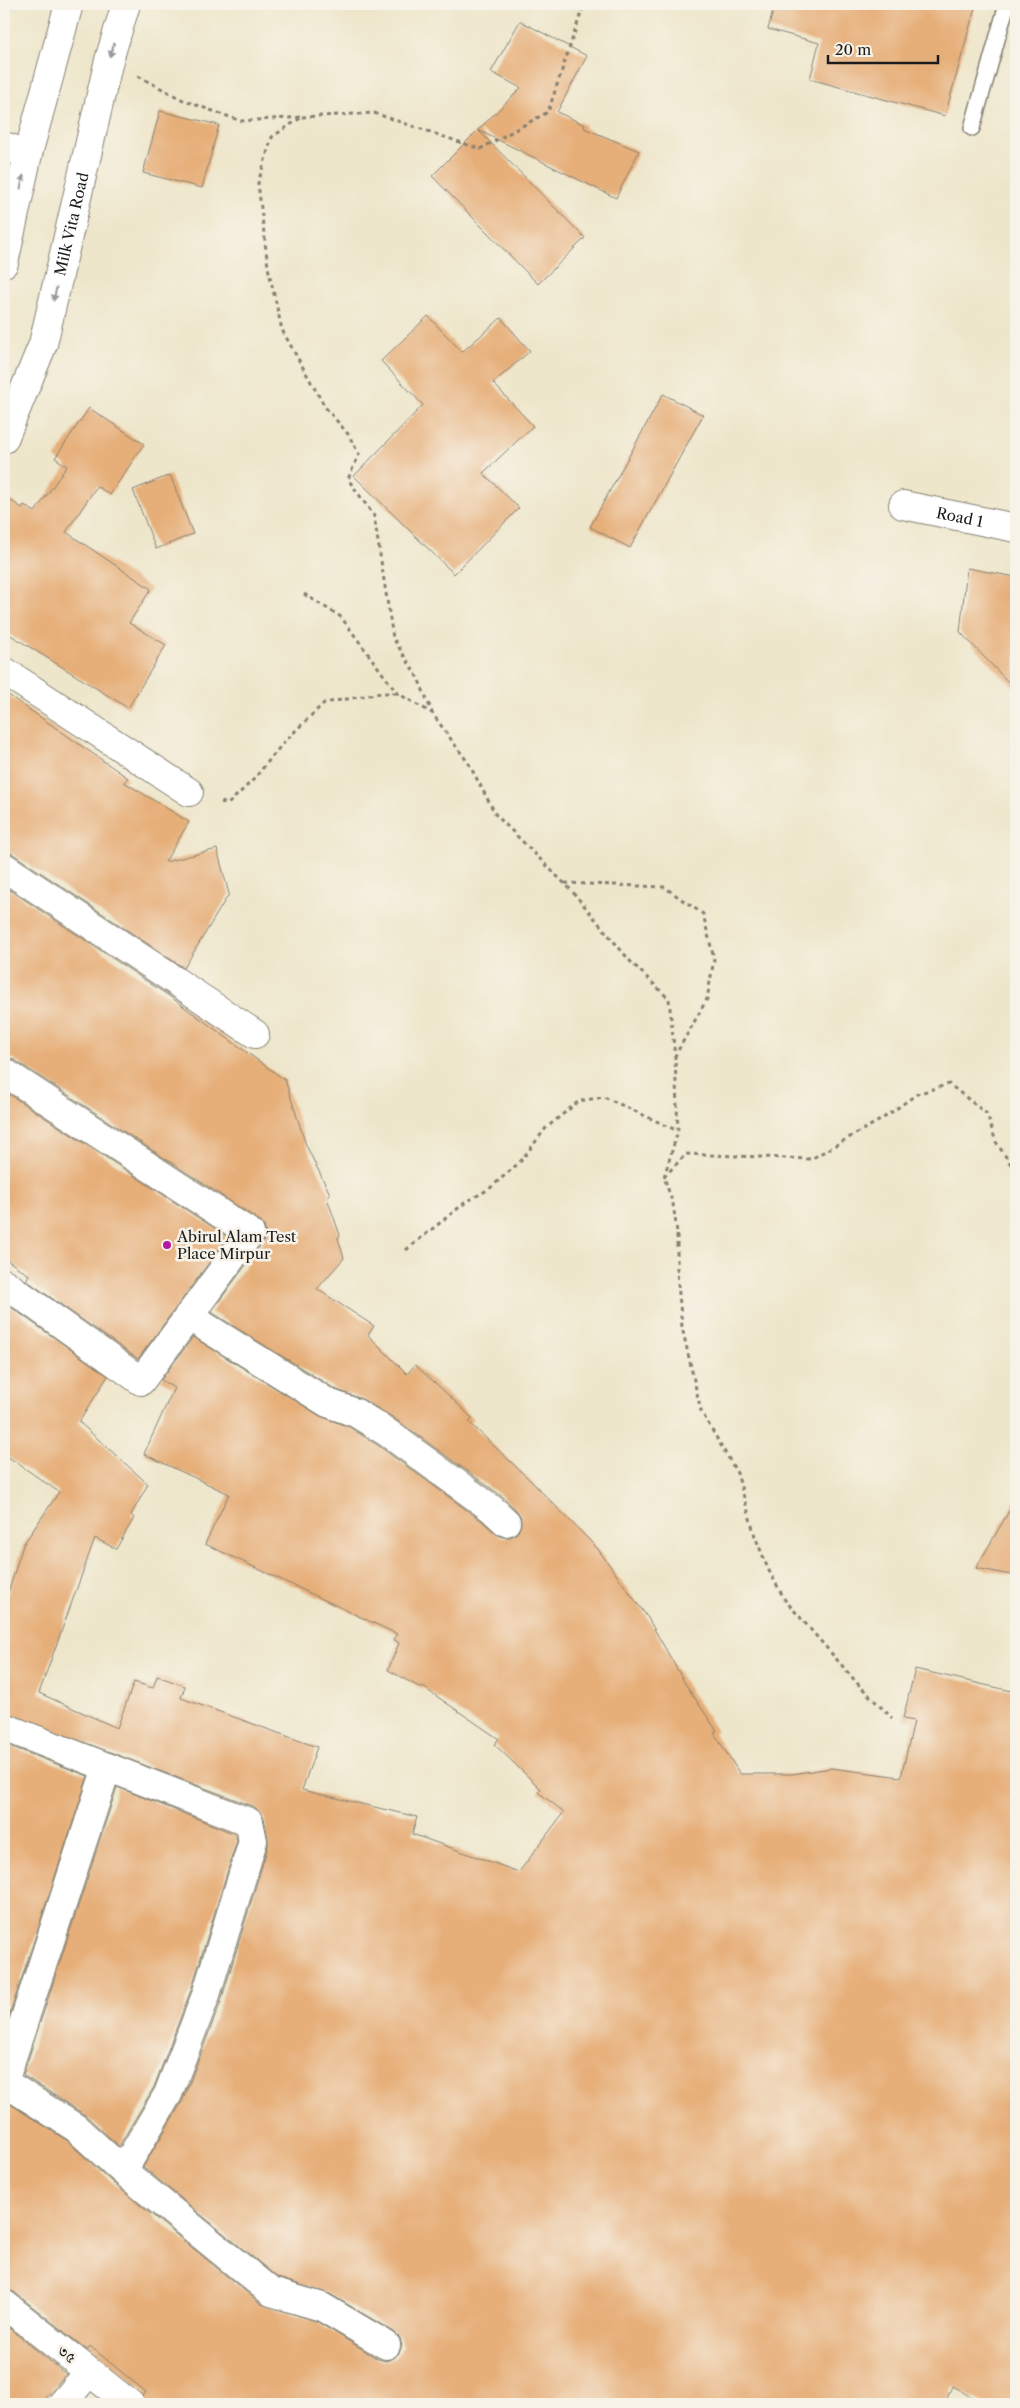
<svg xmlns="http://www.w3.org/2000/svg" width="1020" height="2408" font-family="'Libre Caslon Text','Noto Serif Bengali',serif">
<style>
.building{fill:#e6ae78}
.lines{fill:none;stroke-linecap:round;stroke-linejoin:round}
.lane-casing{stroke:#858173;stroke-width:18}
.street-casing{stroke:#858173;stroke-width:30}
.secondary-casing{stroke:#858173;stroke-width:30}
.path{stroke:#858173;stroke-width:3;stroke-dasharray:4 4;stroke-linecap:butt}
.lane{stroke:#fff;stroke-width:15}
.street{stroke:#fff;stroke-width:28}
.secondary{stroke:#fff;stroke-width:28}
.oneway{fill:#999}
.poi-dot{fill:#b5179e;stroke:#f7f3e8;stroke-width:2}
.labels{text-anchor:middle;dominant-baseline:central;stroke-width:5;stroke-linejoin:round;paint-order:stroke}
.street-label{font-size:15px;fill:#1c1c1c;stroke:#f7f3e8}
.poi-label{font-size:15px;fill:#1c1c1c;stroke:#f7f3e8;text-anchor:start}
</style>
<rect width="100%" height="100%" fill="#f7f3e8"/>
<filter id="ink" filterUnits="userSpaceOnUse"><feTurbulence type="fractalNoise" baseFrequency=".02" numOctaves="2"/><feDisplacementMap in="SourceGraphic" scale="10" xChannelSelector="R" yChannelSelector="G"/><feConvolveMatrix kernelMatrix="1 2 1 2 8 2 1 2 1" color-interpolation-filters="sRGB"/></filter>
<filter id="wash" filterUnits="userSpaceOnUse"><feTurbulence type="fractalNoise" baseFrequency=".0096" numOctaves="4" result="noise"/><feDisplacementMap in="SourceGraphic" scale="20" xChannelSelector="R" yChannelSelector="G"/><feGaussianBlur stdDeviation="1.12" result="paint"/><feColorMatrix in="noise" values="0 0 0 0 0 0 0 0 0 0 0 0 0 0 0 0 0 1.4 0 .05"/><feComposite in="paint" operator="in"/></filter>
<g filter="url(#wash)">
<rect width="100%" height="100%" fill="#eee6ca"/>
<g id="blocks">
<path class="building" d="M 775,4 L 976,4 L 945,116 L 810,79 L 819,43 L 768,29 Z
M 520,21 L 587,56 L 557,112 L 585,125 L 584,128 L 639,151 L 616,198 L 478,130 L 521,88 L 491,72 Z
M 160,111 L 219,125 L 202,188 L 143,173 Z
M 478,130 L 585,238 L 538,284 L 432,176 Z
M 428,316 L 462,352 L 501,318 L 530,351 L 493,383 L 533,426 L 483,473 L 519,508 L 454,574 L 354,476 L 423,405 L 381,361 Z
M 663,394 L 703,415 L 630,548 L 590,527 Z
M 89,408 L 144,444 L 110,495 L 97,486 L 66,532 L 151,589 L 129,623 L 166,645 L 128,708 L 4,631 L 4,496 L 22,508 L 24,505 L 35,512 L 67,466 L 55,458 Z
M 170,475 L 193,534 L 156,549 L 133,490 Z
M 967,568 L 1016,577 L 1016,690 L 960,632 Z
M 4,692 L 128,778 L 124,782 L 189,822 L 165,862 L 217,849 L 229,894 L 184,968 L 13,854 L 4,852 Z
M 4,886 L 172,998 L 285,1080 L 306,1145 L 330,1194 L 327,1198 L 340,1235 L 338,1238 L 344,1258 L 317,1289 L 374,1326 L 368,1335 L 407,1374 L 415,1365 L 442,1389 L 473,1419 L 469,1422 L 533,1483 L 597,1548 L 648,1618 L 686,1685 L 717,1731 L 714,1733 L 740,1774 L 792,1774 L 831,1768 L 901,1777 L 914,1721 L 903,1719 L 915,1669 L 1016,1692 L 1016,2404 L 984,2404 L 952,2386 L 945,2404 L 145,2404 L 143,2396 L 146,2392 L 90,2346 L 87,2350 L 14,2292 L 4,2289 L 4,2100 L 66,2140 L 113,2183 L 261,2304 L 316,2321 L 378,2359 L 386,2361 L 394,2358 L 399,2353 L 402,2346 L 400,2338 L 394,2332 L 330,2294 L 278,2278 L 143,2167 L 183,2100 L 221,2001 L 268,1846 L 268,1838 L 264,1818 L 255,1807 L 4,1712 L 4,1606 L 23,1545 L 59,1492 L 4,1454 L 4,1310 L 8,1305 L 108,1376 L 79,1422 L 148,1484 L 131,1515 L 134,1518 L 116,1549 L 95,1538 L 39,1693 L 117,1728 L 134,1682 L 153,1688 L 157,1676 L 185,1686 L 181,1698 L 317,1747 L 302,1790 L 417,1817 L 412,1834 L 519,1872 L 564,1812 L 538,1792 L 541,1789 L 494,1744 L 499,1739 L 423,1687 L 421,1688 L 388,1670 L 399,1643 L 393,1639 L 397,1634 L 205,1544 L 229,1494 L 144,1454 L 174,1388 L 161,1380 L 193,1337 L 320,1416 L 349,1427 L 376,1444 L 482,1521 L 496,1534 L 503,1537 L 511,1537 L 518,1532 L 521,1525 L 521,1517 L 517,1511 L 503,1497 L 394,1418 L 364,1400 L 335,1389 L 211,1312 L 263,1242 L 266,1234 L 264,1226 L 259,1220 L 13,1059 L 4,1057 Z
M 4,1091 L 228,1237 L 138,1359 L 26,1280 L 29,1275 L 4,1258 Z
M 1016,1499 L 1016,1576 L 976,1568 Z
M 4,1744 L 88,1776 L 4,2032 Z
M 117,1787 L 235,1834 L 237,1840 L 191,1990 L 154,2087 L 119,2146 L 85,2115 L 23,2075 Z
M 4,2324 L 66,2374 L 40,2404 L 4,2404 Z"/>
</g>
</g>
<g filter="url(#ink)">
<use href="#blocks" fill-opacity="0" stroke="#858173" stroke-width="1"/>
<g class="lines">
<g class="lane-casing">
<path id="lane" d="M 972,128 L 1007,4"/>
</g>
<g class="street-casing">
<g id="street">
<path d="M 4,146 L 28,154"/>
<path id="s1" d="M 903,505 L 1016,528"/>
<path d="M 4,671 L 189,792"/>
<path d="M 4,867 L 255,1034"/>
<path d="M 4,1072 L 250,1233 L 141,1381 L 4,1283"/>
<path d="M 188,1316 L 328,1403 L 356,1413 L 385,1431 L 492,1509 L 506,1522"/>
<path d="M 4,1727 L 249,1822 L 253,1841 L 206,1995 L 168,2094 L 123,2171"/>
<path d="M 4,2082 L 76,2128 L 123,2171 L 271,2292 L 322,2307 L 386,2345"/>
<path d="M 4,2082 L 107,1767"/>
<path d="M 4,2304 L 130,2404"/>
<path d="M 62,2404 L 89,2372"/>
</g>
</g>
<g class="secondary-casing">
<g id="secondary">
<path d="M 4,263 L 28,154 L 69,4"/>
<path id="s2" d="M 4,439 L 43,344 L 109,60 L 126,4"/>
</g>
</g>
<path class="path" d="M 138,76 L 185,101 L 241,121 L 302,117 L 272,137 L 258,183 L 268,267 L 282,330 L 325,407 L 348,434 L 359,454 L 348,479 L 374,516 L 393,638 L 418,678 L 432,712
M 302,117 L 374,113 L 480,149 L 548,112 L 584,4
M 304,594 L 341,617 L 397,693 L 432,713 L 469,764 L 496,815 L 572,891 L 630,961 L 669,999 L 675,1057 L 678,1131 L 664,1177 L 673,1204 L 677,1232 L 677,1272 L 682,1327 L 701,1411 L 737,1473 L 755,1536 L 768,1569 L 785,1600 L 858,1684 L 892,1718
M 221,802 L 228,804 L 254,779 L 284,742 L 324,703 L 381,693 L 397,693
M 565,883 L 664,887 L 703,914 L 714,959 L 707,999 L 675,1056
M 664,1177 L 686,1154 L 811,1159 L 882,1119 L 917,1094 L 949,1084 L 987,1114 L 996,1142 L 1016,1172
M 406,1250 L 466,1202 L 489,1189 L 520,1162 L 546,1128 L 579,1101 L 604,1097 L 678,1131"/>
<use href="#lane" class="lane"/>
<use href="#street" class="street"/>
<use href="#secondary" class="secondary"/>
</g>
<defs><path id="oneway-solid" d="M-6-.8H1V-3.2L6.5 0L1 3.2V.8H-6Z" transform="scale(1.25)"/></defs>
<g class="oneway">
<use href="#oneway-solid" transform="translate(112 50) rotate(107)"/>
<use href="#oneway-solid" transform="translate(22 182) rotate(-78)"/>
<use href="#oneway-solid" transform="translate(55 294) rotate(103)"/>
</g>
</g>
<circle class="poi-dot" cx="167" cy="1245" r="5"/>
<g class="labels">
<g class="street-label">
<text stroke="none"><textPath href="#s2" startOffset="226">Milk Vita Road</textPath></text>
<text stroke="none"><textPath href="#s1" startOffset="58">Road 1</textPath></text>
<text transform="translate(67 2354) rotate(38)">৩৫</text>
</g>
<g class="poi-label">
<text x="177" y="1236">Abirul Alam Test<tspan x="177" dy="17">Place Mirpur</tspan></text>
</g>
</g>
<rect width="1020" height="2408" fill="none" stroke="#f7f3e8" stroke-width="20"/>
<path d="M828 55v8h110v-8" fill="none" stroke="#1c1c1c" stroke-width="2.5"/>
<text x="835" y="55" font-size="15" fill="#1c1c1c" stroke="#f7f3e8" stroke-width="4" paint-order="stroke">20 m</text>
</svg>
